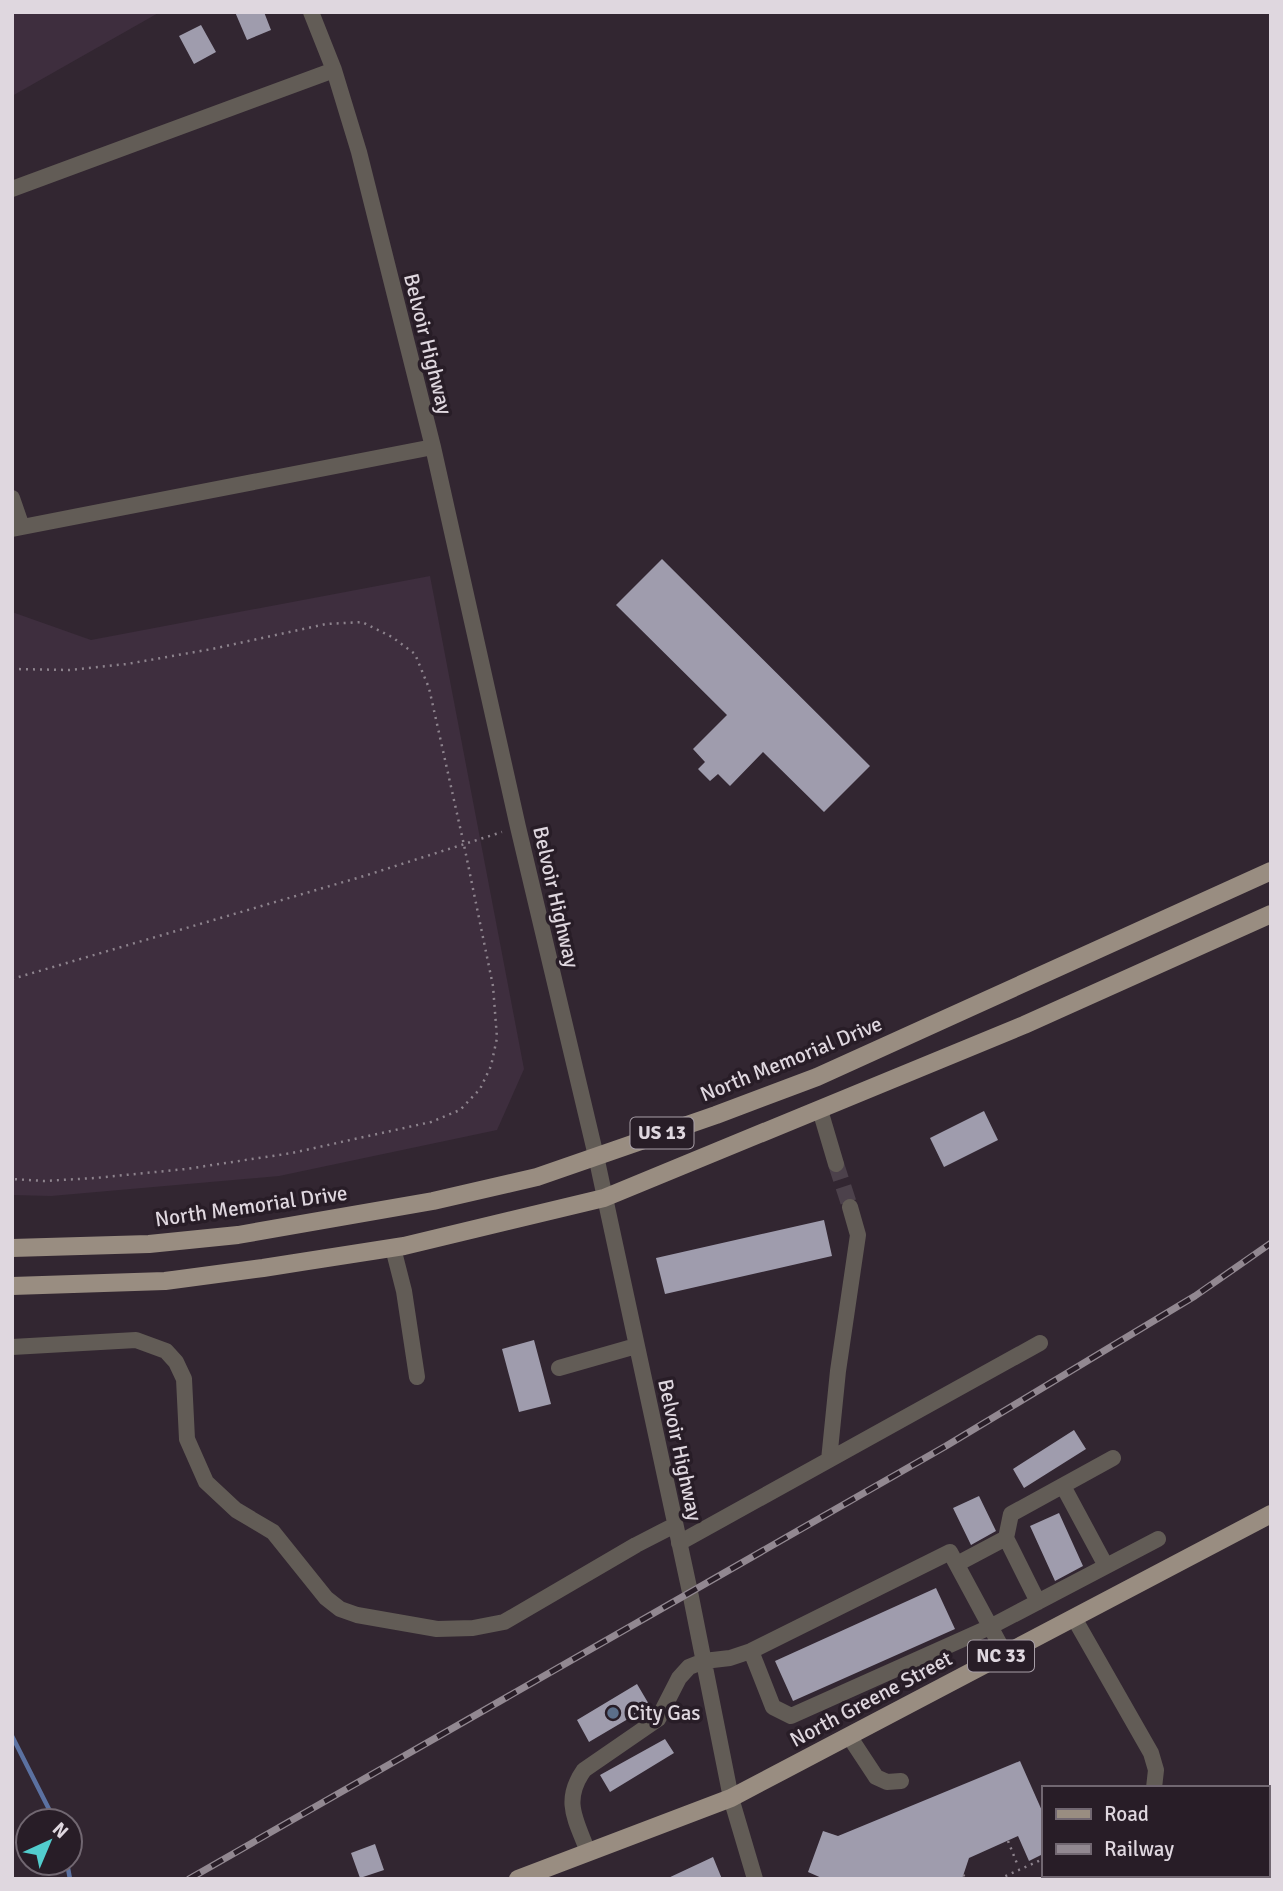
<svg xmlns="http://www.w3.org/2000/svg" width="1283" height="1891" font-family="Signika,sans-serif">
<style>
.built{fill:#3e2e3e}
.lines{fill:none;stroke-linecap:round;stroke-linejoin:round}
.stream{stroke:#5b71a1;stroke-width:4.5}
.building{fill:#9f9cad}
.minor-tunnel{stroke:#4c414b;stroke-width:16;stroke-dasharray:16 8;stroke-linecap:butt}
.path{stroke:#8d838d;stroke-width:2.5;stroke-dasharray:2 5;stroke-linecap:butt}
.minor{stroke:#625c56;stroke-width:16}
.major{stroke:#998d81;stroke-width:18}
.rail-casing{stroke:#928891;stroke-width:7}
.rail{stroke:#281d27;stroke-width:4.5;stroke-dasharray:13;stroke-linecap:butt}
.service-dot{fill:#5c6f8a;stroke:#281d27;stroke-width:2.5}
.labels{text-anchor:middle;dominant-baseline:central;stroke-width:7;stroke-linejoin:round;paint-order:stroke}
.shield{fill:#281d27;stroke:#a89fa8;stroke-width:2}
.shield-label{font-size:19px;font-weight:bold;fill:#dfd7df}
.street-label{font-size:21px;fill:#dfd7df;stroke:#281d27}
.poi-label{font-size:21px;fill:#dfd7df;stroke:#281d27;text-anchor:start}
</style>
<rect width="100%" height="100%" fill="#322631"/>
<path class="built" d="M 12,12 L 160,12 L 12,96 Z
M 430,576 L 524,1069 L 497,1130 L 279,1176 L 51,1196 L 12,1195 L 12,612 L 91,640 Z"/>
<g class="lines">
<path class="stream" d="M 12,1736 L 55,1821
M 67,1863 L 70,1879"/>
</g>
<path class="building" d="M 235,12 L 264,12 L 271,30 L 247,40 Z
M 201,25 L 216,52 L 194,64 L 179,36 Z
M 662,559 L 870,766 L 824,812 L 763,752 L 730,786 L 718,774 L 710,781 L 698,769 L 705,762 L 693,749 L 727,715 L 616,605 Z
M 984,1111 L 998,1140 L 944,1167 L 930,1138 Z
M 824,1220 L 832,1256 L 665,1294 L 656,1258 Z
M 534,1340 L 551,1404 L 519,1412 L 502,1349 Z
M 1074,1430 L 1086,1449 L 1024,1488 L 1013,1469 Z
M 979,1496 L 996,1531 L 971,1545 L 953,1508 Z
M 1059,1513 L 1083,1566 L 1055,1581 L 1030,1526 Z
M 936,1588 L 955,1629 L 793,1701 L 775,1661 Z
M 637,1684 L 650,1706 L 589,1742 L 577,1720 Z
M 665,1739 L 674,1753 L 610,1792 L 600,1775 Z
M 1020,1761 L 1043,1813 L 1043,1854 L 1029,1861 L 1018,1836 L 969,1858 L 962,1879 L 824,1879 L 808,1872 L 823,1831 L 838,1836 Z
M 375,1844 L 384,1870 L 360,1878 L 351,1853 Z
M 713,1857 L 722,1879 L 666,1879 Z"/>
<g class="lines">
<path class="minor-tunnel" d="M 836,1164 L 850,1207"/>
<path class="path" d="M 12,669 L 69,670 L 127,664 L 212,649 L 326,624 L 362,622 L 392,637 L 415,654 L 429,688 L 464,845 L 493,986 L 497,1038 L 491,1066 L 480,1089 L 460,1110 L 431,1122 L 292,1153 L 186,1169 L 95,1178 L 44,1181 L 12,1179
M 12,979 L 364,876 L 502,832
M 1008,1841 L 1018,1866
M 963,1875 L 970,1879
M 999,1879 L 1043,1859"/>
<path class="minor" d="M 311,12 L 334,70 L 359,152 L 433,447 L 518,827 L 596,1156 L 690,1592 L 731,1798 L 755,1879
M 12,189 L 334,70
M 12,498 L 22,527
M 12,529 L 433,447
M 820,1110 L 836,1164
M 393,1248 L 404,1291 L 417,1377
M 12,1347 L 136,1340 L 166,1351 L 176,1362 L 184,1379 L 187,1439 L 206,1482 L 236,1510 L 273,1532 L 326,1598 L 340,1609 L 357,1615 L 437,1629 L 473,1628 L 504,1622 L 636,1545 L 675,1525
M 559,1368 L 636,1346
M 829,1460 L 838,1371 L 858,1235 L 850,1207
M 1063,1486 L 1106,1566
M 679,1543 L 1040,1343
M 957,1564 L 1006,1538
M 1038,1602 L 1006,1538 L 1011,1514 L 1113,1458
M 1074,1618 L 1151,1753 L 1156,1770 L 1154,1788
M 751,1651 L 773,1707 L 791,1716 L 990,1627 L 1158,1539
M 849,1736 L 876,1777 L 887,1782 L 901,1781
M 588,1852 C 576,1820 562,1801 584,1770 L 658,1719 L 679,1678 L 689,1667 L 704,1661 L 730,1658 L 751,1651 L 950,1552 L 1005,1654
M 1137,1879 L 1138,1875"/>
<path class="major" d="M 12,1248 L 149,1244 L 238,1235 L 433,1201 L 537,1177 L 716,1115 L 817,1077 L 1271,871
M 12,1286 L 165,1281 L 263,1268 L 404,1246 L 604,1198 L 1024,1025 L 1271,914
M 518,1879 L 731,1798 L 1271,1514"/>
<g class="rail-casing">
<path id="rail" d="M 189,1879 L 946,1446 L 1195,1296 L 1271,1243"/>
</g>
<use href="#rail" class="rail"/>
</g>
<circle class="service-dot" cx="613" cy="1713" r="7"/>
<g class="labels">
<g class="shield">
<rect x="630.5" y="1117.5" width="63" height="31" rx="5"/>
<rect x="968" y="1640.5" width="66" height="31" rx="5"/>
</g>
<g class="shield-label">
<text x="662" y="1133">US 13</text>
<text x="1001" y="1656">NC 33</text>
</g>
<g class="street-label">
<text transform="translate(428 344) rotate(76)">Belvoir Highway</text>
<text transform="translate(556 897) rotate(77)">Belvoir Highway</text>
<text transform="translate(791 1059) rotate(-22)">North Memorial Drive</text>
<text transform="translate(251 1206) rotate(-8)">North Memorial Drive</text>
<text transform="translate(680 1450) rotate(78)">Belvoir Highway</text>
<text transform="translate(871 1699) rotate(-28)">North Greene Street</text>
</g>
<g class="poi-label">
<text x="627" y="1713">City Gas</text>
</g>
</g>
<rect width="1283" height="1891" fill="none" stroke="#dfd7df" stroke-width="28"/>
<rect x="1042" y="1786" width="228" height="91" fill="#281d27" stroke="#716771" stroke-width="2"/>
<rect x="1056" y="1809" width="35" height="10" fill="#998d81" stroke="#716771" stroke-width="2"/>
<text x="1104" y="1821" font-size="21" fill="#dfd7df">Road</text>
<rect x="1056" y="1844" width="35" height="10" fill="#928891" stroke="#716771" stroke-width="2"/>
<text x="1104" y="1856" font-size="21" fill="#dfd7df">Railway</text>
<g transform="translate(49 1842) rotate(44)"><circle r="33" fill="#281d27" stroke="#716771" stroke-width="2"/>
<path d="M0-5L12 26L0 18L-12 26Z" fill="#52cdce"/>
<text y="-10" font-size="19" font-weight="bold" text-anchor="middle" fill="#dfd7df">N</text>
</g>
</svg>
